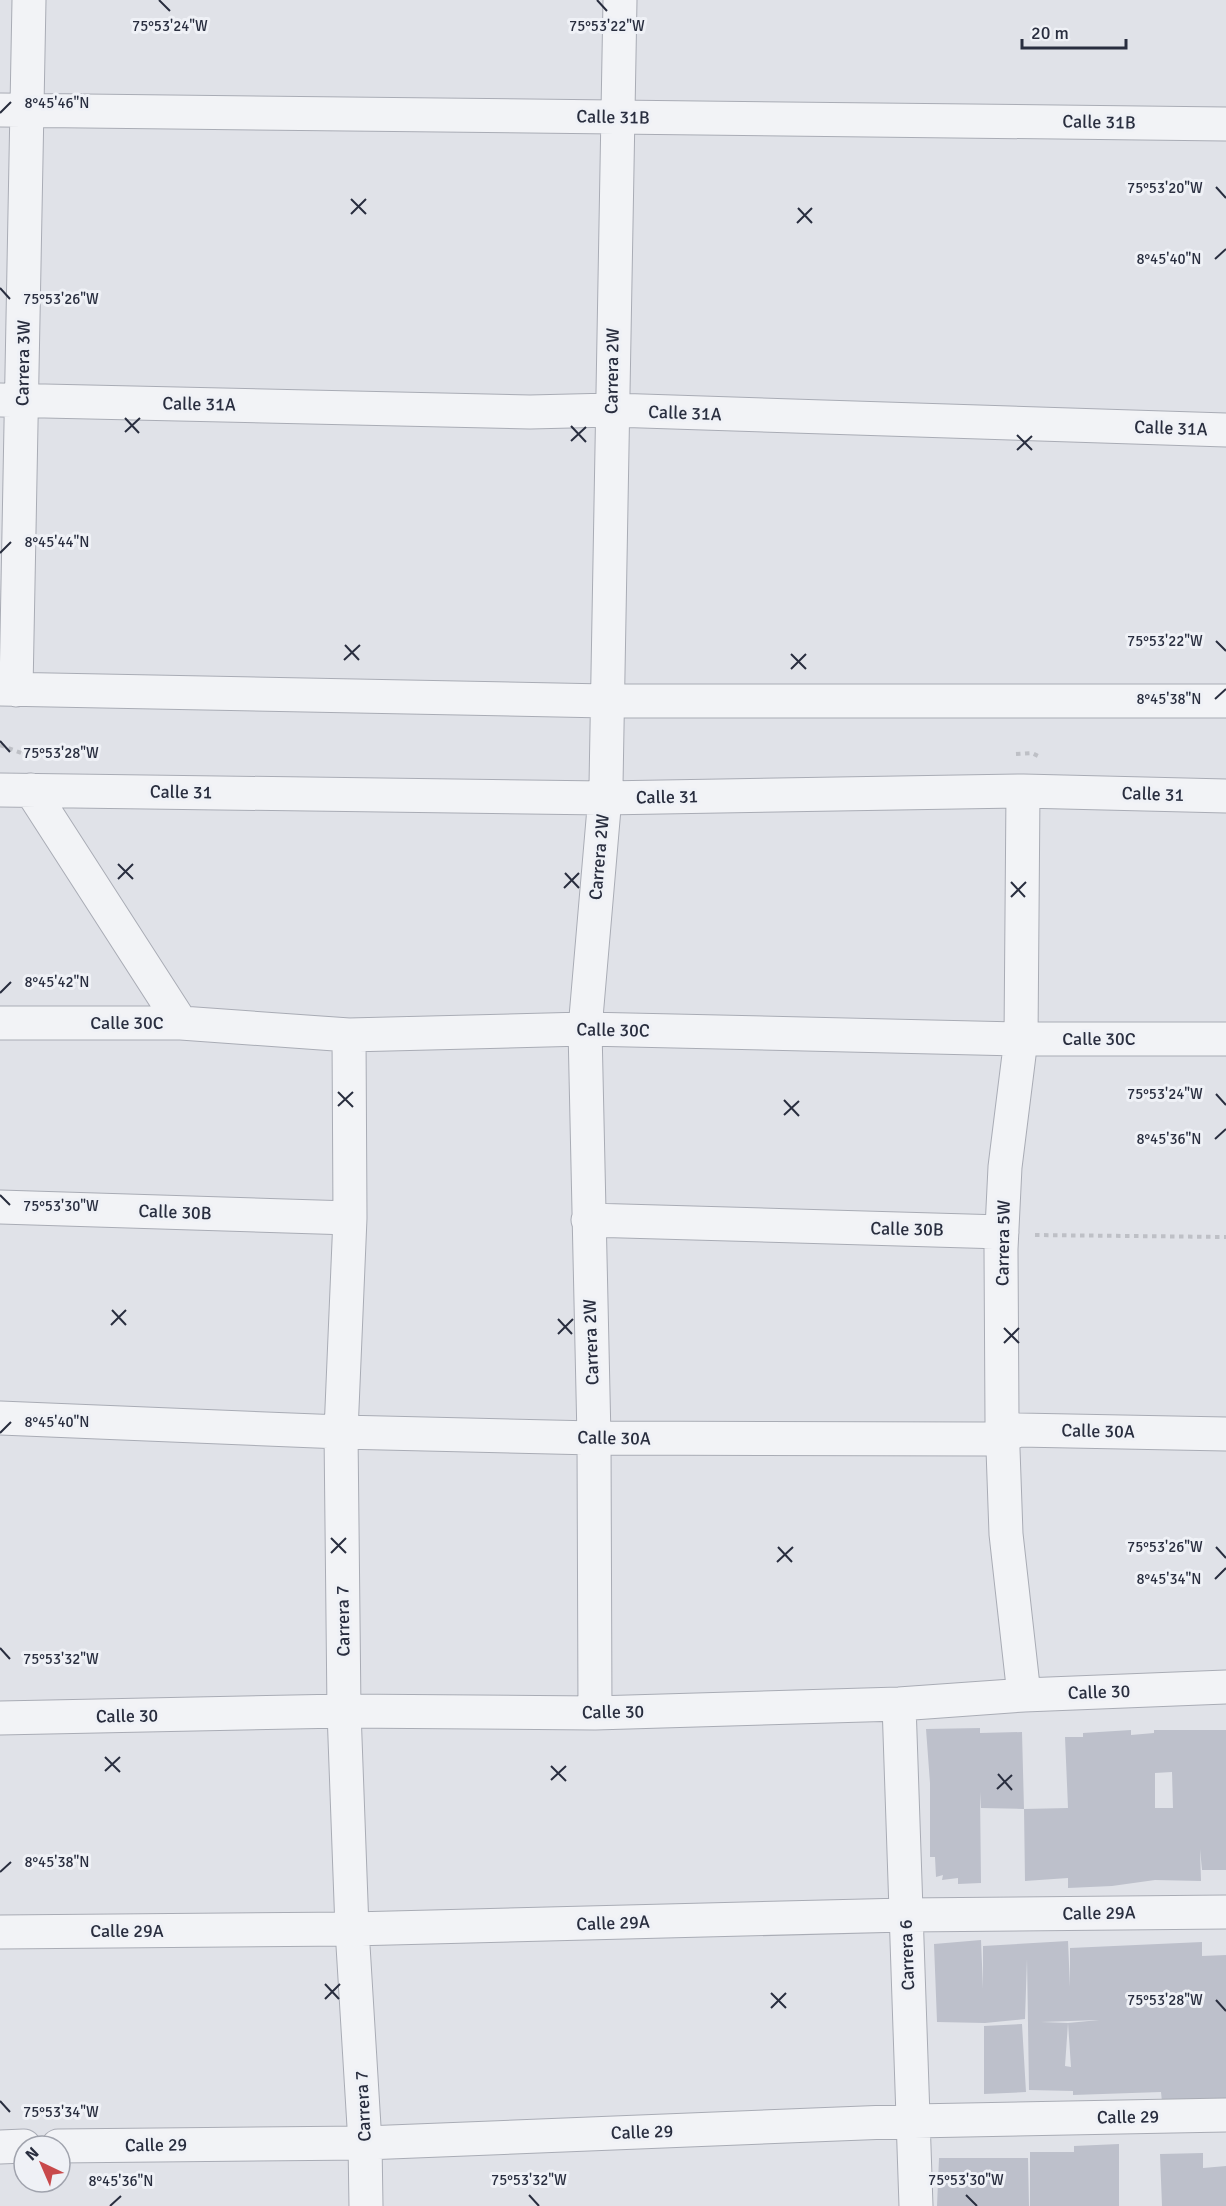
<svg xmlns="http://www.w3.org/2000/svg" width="1226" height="2206" font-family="Signika,sans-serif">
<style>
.building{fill:#bdc0cb;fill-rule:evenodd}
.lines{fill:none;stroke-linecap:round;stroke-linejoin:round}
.minor-casing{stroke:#a9acb5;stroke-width:35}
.path{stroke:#bec0c6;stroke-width:4;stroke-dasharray:4.5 4.5;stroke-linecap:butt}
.minor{stroke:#f2f3f6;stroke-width:33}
.ticks{fill:none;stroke:#292e3f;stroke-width:2}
.labels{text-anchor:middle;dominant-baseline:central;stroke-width:6;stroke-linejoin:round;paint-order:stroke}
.street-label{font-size:18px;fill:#292e3f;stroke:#eff1f6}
.ticks-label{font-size:15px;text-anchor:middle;fill:#292e3f;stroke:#eff1f6;stroke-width:6;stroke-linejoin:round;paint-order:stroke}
</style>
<rect width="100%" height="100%" fill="#e0e2e8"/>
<path class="building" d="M 980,1728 L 980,1733 L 1022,1732 L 1024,1809 L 981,1808 L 980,1792 L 981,1883 L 958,1884 L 958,1878 L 942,1880 L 943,1875 L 936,1877 L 935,1857 L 930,1857 L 930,1783 L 926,1729 Z
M 1131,1730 L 1131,1735 L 1154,1733 L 1154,1730 L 1226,1730 L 1226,1870 L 1202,1870 L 1200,1849 L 1201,1881 L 1155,1880 L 1112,1886 L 1068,1888 L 1068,1878 L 1025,1881 L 1024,1809 L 1068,1808 L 1065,1737 L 1083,1737 L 1083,1733 ZM 1172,1772 L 1173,1808 L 1155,1808 L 1155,1773 Z
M 981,1940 L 983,1989 L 983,1946 L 1068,1941 L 1070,1987 L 1070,1948 L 1202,1942 L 1202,1956 L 1226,1955 L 1226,2101 L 1162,2102 L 1161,2092 L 1073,2095 L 1073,2091 L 1029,2090 L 1027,1959 L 1025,2019 L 985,2023 L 937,2022 L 934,1944 ZM 1099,2020 L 1068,2023 L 1071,2067 L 1065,2066 L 1068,2023 L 1041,2022 Z
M 1022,2024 L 1026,2092 L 984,2094 L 984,2026 Z
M 1119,2144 L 1119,2206 L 1030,2206 L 1030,2152 L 1074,2152 L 1074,2146 Z
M 1203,2153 L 1203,2168 L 1226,2166 L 1226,2206 L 1162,2206 L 1160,2154 Z
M 939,2158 L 1028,2158 L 1029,2206 L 937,2206 Z"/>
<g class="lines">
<g class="minor-casing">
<path id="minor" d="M 0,110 L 1226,124
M 0,400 L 530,412 L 612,410 L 1226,430
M 0,689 L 606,701 L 1226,701
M 16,690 L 29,0
M 0,790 L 604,798 L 1023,791 L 1226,796
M 31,790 L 181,1023
M 1023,791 L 1021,1039 L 1005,1167 L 1001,1249 L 1002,1421 L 1006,1534 L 1024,1695
M 0,1023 L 181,1023 L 349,1035 L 585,1029 L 1021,1039 L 1226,1039
M 349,1035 L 350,1218 L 341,1432 L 344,1711 L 352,1929 L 365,2143 L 366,2206
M 0,1207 L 350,1218
M 588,1220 L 1002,1232
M 0,1418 L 341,1432 L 594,1438 L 987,1439 L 1003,1436 L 1019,1430 L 1226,1434
M 899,1704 L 916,2206
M 595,1713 L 594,1438 L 585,1029 L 606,785 L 620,0
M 0,1718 L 344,1711 L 595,1713 L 899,1704 L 1024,1695 L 1226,1687
M 0,1932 L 352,1929 L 905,1915 L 1226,1912
M 58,2146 L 365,2143 L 914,2121 L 1226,2115
M 0,2147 L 24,2146"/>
</g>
<path class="path" d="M 0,745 L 24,754
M 1016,754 L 1032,753 L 1038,756
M 1035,1235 L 1226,1237"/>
<use href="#minor" class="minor"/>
</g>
<path class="ticks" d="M 159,0 L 170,11M 597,0 L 607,11M 0,113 L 11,102M 1216,187 L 1226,198M 351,199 L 366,214M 798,208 L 812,223M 351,214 L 366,199M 797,223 L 812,208M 1215,259 L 1226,249M 0,288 L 10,299M 125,418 L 139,433M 571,426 L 586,442M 125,432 L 140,418M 1017,435 L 1032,450M 571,441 L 586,427M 1017,450 L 1032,436M 0,553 L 11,542M 1216,641 L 1226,651M 345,645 L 359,660M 791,654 L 806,669M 344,660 L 360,645M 791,669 L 806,654M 1215,699 L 1226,689M 0,741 L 10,752M 118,864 L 133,879M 565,873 L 579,888M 118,879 L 133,864M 1011,882 L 1025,897M 564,888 L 579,873M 1011,897 L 1026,882M 0,993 L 11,982M 338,1092 L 353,1107M 1216,1094 L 1226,1105M 784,1100 L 799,1116M 338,1106 L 353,1092M 784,1115 L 799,1101M 1215,1139 L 1226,1129M 0,1195 L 10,1205M 112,1310 L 126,1325M 558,1319 L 572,1334M 111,1325 L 126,1310M 1004,1328 L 1019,1343M 558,1334 L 573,1319M 1004,1343 L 1019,1328M 0,1433 L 11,1422M 331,1538 L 346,1553M 778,1547 L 792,1562M 1216,1547 L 1226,1558M 331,1553 L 346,1538M 777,1562 L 793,1547M 1215,1579 L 1226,1568M 0,1648 L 10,1659M 105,1757 L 120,1772M 551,1766 L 566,1781M 105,1771 L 120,1757M 998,1774 L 1012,1790M 551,1780 L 566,1766M 997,1789 L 1012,1775M 0,1872 L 11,1862M 325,1984 L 339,1999M 771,1993 L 786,2008M 325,1999 L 340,1984M 1216,2000 L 1226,2011M 771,2008 L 786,1993M 0,2101 L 10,2112M 529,2195 L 539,2206M 966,2195 L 977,2206M 110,2206 L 121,2196"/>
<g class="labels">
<g class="street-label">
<text transform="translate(613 117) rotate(1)">Calle 31B</text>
<text transform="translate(1099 122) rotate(1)">Calle 31B</text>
<text transform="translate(23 363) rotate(-89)">Carrera 3W</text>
<text transform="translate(612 371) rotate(-89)">Carrera 2W</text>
<text transform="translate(199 404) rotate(1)">Calle 31A</text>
<text transform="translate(685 413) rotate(2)">Calle 31A</text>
<text transform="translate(1171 428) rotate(2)">Calle 31A</text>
<text transform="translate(181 792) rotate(1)">Calle 31</text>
<text transform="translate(1153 794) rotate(2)">Calle 31</text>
<text transform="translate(667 797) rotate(-1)">Calle 31</text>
<text transform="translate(599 857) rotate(-85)">Carrera 2W</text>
<text x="127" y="1023">Calle 30C</text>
<text transform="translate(613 1030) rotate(1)">Calle 30C</text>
<text x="1099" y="1039">Calle 30C</text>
<text transform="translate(175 1212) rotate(2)">Calle 30B</text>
<text transform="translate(907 1229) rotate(1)">Calle 30B</text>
<text transform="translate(1003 1243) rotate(-89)">Carrera 5W</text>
<text transform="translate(591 1342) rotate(-92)">Carrera 2W</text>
<text transform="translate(1098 1431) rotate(1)">Calle 30A</text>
<text transform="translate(614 1438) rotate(1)">Calle 30A</text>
<text transform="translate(343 1621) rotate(-91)">Carrera 7</text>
<text transform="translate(1099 1692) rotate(-2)">Calle 30</text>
<text transform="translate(613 1712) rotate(-1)">Calle 30</text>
<text transform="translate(127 1716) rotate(-1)">Calle 30</text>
<text transform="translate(1099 1913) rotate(-1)">Calle 29A</text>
<text transform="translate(613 1923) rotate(-2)">Calle 29A</text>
<text x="127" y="1931">Calle 29A</text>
<text transform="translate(907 1955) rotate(-92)">Carrera 6</text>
<text transform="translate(363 2106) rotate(-93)">Carrera 7</text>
<text transform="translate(1128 2117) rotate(-1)">Calle 29</text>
<text transform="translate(642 2132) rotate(-2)">Calle 29</text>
<text transform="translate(156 2145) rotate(-1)">Calle 29</text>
</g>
</g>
<g class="ticks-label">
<text x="607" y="31">75°53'22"W</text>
<text x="170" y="31">75°53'24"W</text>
<text x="57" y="108">8°45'46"N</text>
<text x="1165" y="193">75°53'20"W</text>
<text x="1169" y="264">8°45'40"N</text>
<text x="61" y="304">75°53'26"W</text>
<text x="57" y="547">8°45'44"N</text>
<text x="1165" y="646">75°53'22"W</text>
<text x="1169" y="704">8°45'38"N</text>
<text x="61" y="758">75°53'28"W</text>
<text x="57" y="987">8°45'42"N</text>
<text x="1165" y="1099">75°53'24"W</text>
<text x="1169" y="1144">8°45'36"N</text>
<text x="61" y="1211">75°53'30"W</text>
<text x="57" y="1427">8°45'40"N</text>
<text x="1165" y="1552">75°53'26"W</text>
<text x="1169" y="1584">8°45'34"N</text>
<text x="61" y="1664">75°53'32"W</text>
<text x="57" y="1867">8°45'38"N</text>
<text x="1165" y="2005">75°53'28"W</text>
<text x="61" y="2117">75°53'34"W</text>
<text x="529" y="2185">75°53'32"W</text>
<text x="966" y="2185">75°53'30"W</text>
<text x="121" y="2186">8°45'36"N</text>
</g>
<g transform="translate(42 2164) rotate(316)"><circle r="28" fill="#eff1f6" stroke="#a0a3ad" stroke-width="1.5"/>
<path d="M0-4.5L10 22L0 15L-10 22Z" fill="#c8494b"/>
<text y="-9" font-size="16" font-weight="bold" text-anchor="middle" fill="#292e3f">N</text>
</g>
<path d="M1022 39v9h104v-9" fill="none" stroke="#292e3f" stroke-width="3"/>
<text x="1031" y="39" font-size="18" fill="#292e3f" stroke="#eff1f6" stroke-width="4.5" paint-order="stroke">20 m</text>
</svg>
